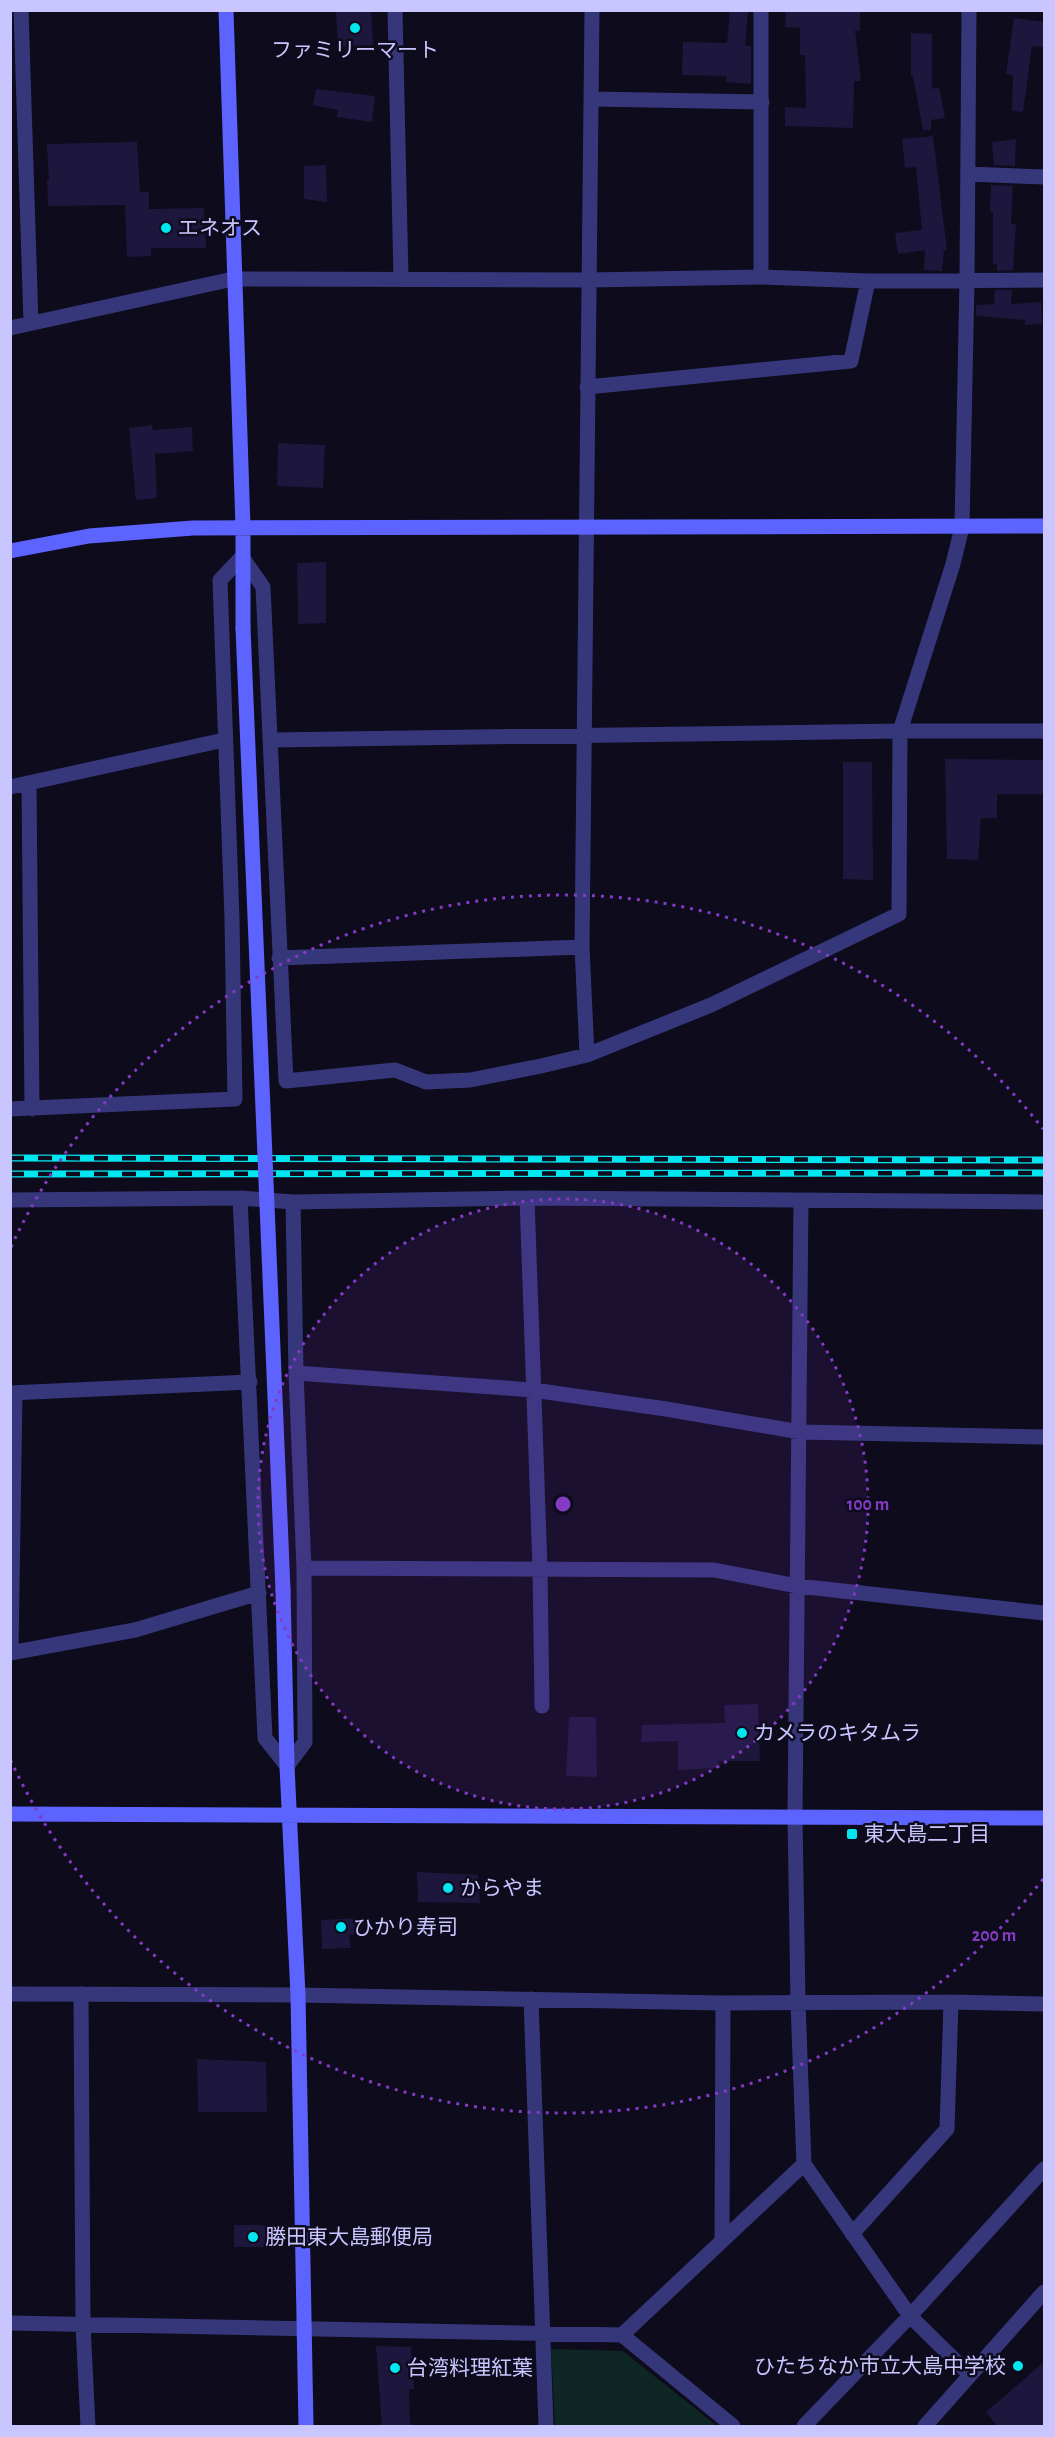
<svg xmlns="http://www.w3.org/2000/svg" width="1055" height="2437" font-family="'Alegreya Sans','Noto Sans JP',sans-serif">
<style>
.green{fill:#0e2624}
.building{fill:#1d173d}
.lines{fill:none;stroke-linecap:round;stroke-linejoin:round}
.street{stroke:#36377b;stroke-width:15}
.secondary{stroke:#5d63ff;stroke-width:15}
.rail-casing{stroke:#00e7f1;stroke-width:7}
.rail{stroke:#0d0b1c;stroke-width:4.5;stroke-dasharray:14;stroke-linecap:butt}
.secondary-bridge{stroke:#5d63ff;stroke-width:15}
.ring{fill:none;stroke:#833bc5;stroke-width:3;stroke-dasharray:3 6}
.poi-dot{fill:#00e7f1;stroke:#0d0b1c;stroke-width:2}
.labels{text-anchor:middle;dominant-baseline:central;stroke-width:5;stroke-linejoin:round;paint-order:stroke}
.poi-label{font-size:21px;fill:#c9c6ff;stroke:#0d0b1c;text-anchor:start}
.centre{fill:#833bc5;stroke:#0d0b1c;stroke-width:3}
.ring-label{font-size:18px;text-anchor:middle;font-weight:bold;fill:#833bc5;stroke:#0d0b1c;stroke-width:5;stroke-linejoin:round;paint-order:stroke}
</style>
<rect width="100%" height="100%" fill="#0d0b1c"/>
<path class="green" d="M 551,2349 L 623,2351 L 717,2426 L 555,2426 Z"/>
<path class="building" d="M 336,10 L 371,10 L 373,45 L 338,47 Z
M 730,10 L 748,10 L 745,46 L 751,46 L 751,84 L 726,82 L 727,76 L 682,75 L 683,42 L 727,43 Z
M 786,10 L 860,12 L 860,31 L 855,30 L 861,81 L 854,81 L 853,128 L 785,126 L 785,107 L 806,108 L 805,55 L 800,55 L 800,28 L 785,27 Z
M 1014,18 L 1044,22 L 1043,47 L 1032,46 L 1023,112 L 1012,111 L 1013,75 L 1006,74 Z
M 911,33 L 932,34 L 932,89 L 939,87 L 945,118 L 931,120 L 931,130 L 923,130 L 913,76 L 911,76 Z
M 316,89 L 375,96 L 372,122 L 337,117 L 338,110 L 313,105 Z
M 933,136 L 947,250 L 944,250 L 942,271 L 924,270 L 925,250 L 898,254 L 895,233 L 922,230 L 916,167 L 905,168 L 902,139 Z
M 1016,139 L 1015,166 L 994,165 L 992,142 Z
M 137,142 L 140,192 L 149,192 L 149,209 L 204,208 L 206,248 L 151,248 L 151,256 L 127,257 L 125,205 L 48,206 L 47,180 L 49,180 L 47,144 Z
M 326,165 L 327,202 L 304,199 L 304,166 Z
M 991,185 L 1013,186 L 1011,224 L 1016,224 L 1013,270 L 997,271 L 997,264 L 993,264 L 993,212 L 990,212 Z
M 995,290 L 1012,290 L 1011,304 L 1041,302 L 1042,324 L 1025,325 L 1025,320 L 976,316 L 976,305 L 994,304 Z
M 152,425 L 153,430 L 192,427 L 193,451 L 155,454 L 157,498 L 136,500 L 129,428 Z
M 278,443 L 325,445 L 323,488 L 277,486 Z
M 326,562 L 326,623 L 298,624 L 297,563 Z
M 945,759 L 1044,760 L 1044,794 L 997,794 L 997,818 L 981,818 L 978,860 L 947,859 Z
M 843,762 L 872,762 L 873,880 L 843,879 Z
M 758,1704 L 760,1761 L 718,1761 L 718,1768 L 678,1770 L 678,1741 L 641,1742 L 642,1725 L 725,1723 L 724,1705 Z
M 569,1717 L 596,1717 L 597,1777 L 566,1776 Z
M 417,1872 L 478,1875 L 480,1903 L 418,1902 Z
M 360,1918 L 362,1934 L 349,1935 L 351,1948 L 322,1949 L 321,1920 Z
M 197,2059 L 266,2062 L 267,2112 L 198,2112 Z
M 234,2225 L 274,2225 L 274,2247 L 234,2247 Z
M 376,2346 L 411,2347 L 414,2389 L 409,2389 L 410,2427 L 382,2427 Z
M 1044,2362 L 1044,2427 L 998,2427 L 986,2412 Z"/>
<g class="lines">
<path class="street" d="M 21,10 L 31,323
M 395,10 L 401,278
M 761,10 L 761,277
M 592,99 L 762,102
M 968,174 L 1044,177
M 10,328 L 233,279 L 589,280 L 761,277 L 868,281 L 1044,280
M 587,387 L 851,361 L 868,281
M 272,740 L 900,731 L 1044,731
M 29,783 L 32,1109
M 10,787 L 224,740
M 279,958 L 582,947
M 587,1055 L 582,947 L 592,10
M 10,1109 L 235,1099 L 232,919 L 220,580 L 242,557 L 263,587 L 286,1081 L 395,1070 L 426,1082 L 470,1080 L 541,1066 L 587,1055 L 711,1005 L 899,914 L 900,731 L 953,564 L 962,527 L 967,280 L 969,10
M 240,1198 L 265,1738 L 287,1766 L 305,1742 L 304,1568 L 296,1373 L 293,1202
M 527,1198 L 540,1568 L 542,1706
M 10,1200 L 240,1198 L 293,1202 L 527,1198 L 1044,1202
M 801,1201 L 795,1815 L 798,2003 L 804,2164 L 910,2316 L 970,2375
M 296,1373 L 533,1390 L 666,1409 L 800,1432 L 1044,1437
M 10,1393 L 250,1382
M 304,1568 L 714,1570 L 797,1586 L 1044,1613
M 10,1653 L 135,1630 L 259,1593
M 11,1653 L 15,1393
M 10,1994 L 298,1995 L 723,2003 L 951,2002 L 1044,2004
M 81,1994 L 83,2325 L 88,2426
M 531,1999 L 546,2426
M 852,2234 L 947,2129 L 951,2002
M 722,2240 L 723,2003
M 10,2323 L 622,2335 L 733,2426
M 622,2335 L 804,2164
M 804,2426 L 910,2316 L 1044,2169
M 925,2426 L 1044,2292"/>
<path class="secondary" d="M 226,10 L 243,527 L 243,628
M 10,551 L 89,536 L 193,528 L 1044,526
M 283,1590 L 287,1766 L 298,1995 L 306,2426
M 10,1814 L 1044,1818"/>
<g class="rail-casing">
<path id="rail" d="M 10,1158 L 1044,1160
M 10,1174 L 1044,1173"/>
</g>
<use href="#rail" class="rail"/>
<path class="secondary-bridge" d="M 243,628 L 283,1590"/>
</g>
<circle cx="563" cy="1504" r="305" fill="#833bc5" fill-opacity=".12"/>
<g class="ring">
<circle cx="563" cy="1504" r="305"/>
<path d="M1043 1879A609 609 0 0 1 11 1761M11 1247A609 609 0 0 1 1043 1129"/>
</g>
<g class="poi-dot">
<circle cx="355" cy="28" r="6"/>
<circle cx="166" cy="228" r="6"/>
<circle cx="742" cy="1733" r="6"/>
<rect x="846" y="1828" width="12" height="12" rx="3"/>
<circle cx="448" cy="1888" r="6"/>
<circle cx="341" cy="1927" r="6"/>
<circle cx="253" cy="2237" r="6"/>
<circle cx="1018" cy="2366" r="6"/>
<circle cx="395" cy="2368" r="6"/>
</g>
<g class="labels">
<g class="poi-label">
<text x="355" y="50" text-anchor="middle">ファミリーマート</text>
<text x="178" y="228">エネオス</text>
<text x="754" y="1733">カメラのキタムラ</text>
<text x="864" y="1834">東大島二丁目</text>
<text x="460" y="1888">からやま</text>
<text x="353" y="1927">ひかり寿司</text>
<text x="265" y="2237">勝田東大島郵便局</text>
<text x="1006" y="2366" text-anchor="end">ひたちなか市立大島中学校</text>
<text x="407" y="2368">台湾料理紅葉</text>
</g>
</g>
<circle cx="563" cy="1504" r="9" class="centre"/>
<g class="ring-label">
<text x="868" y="1510">100 m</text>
<text x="994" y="1941">200 m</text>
</g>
<rect width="1055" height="2437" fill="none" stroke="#c9c6ff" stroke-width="24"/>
</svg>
